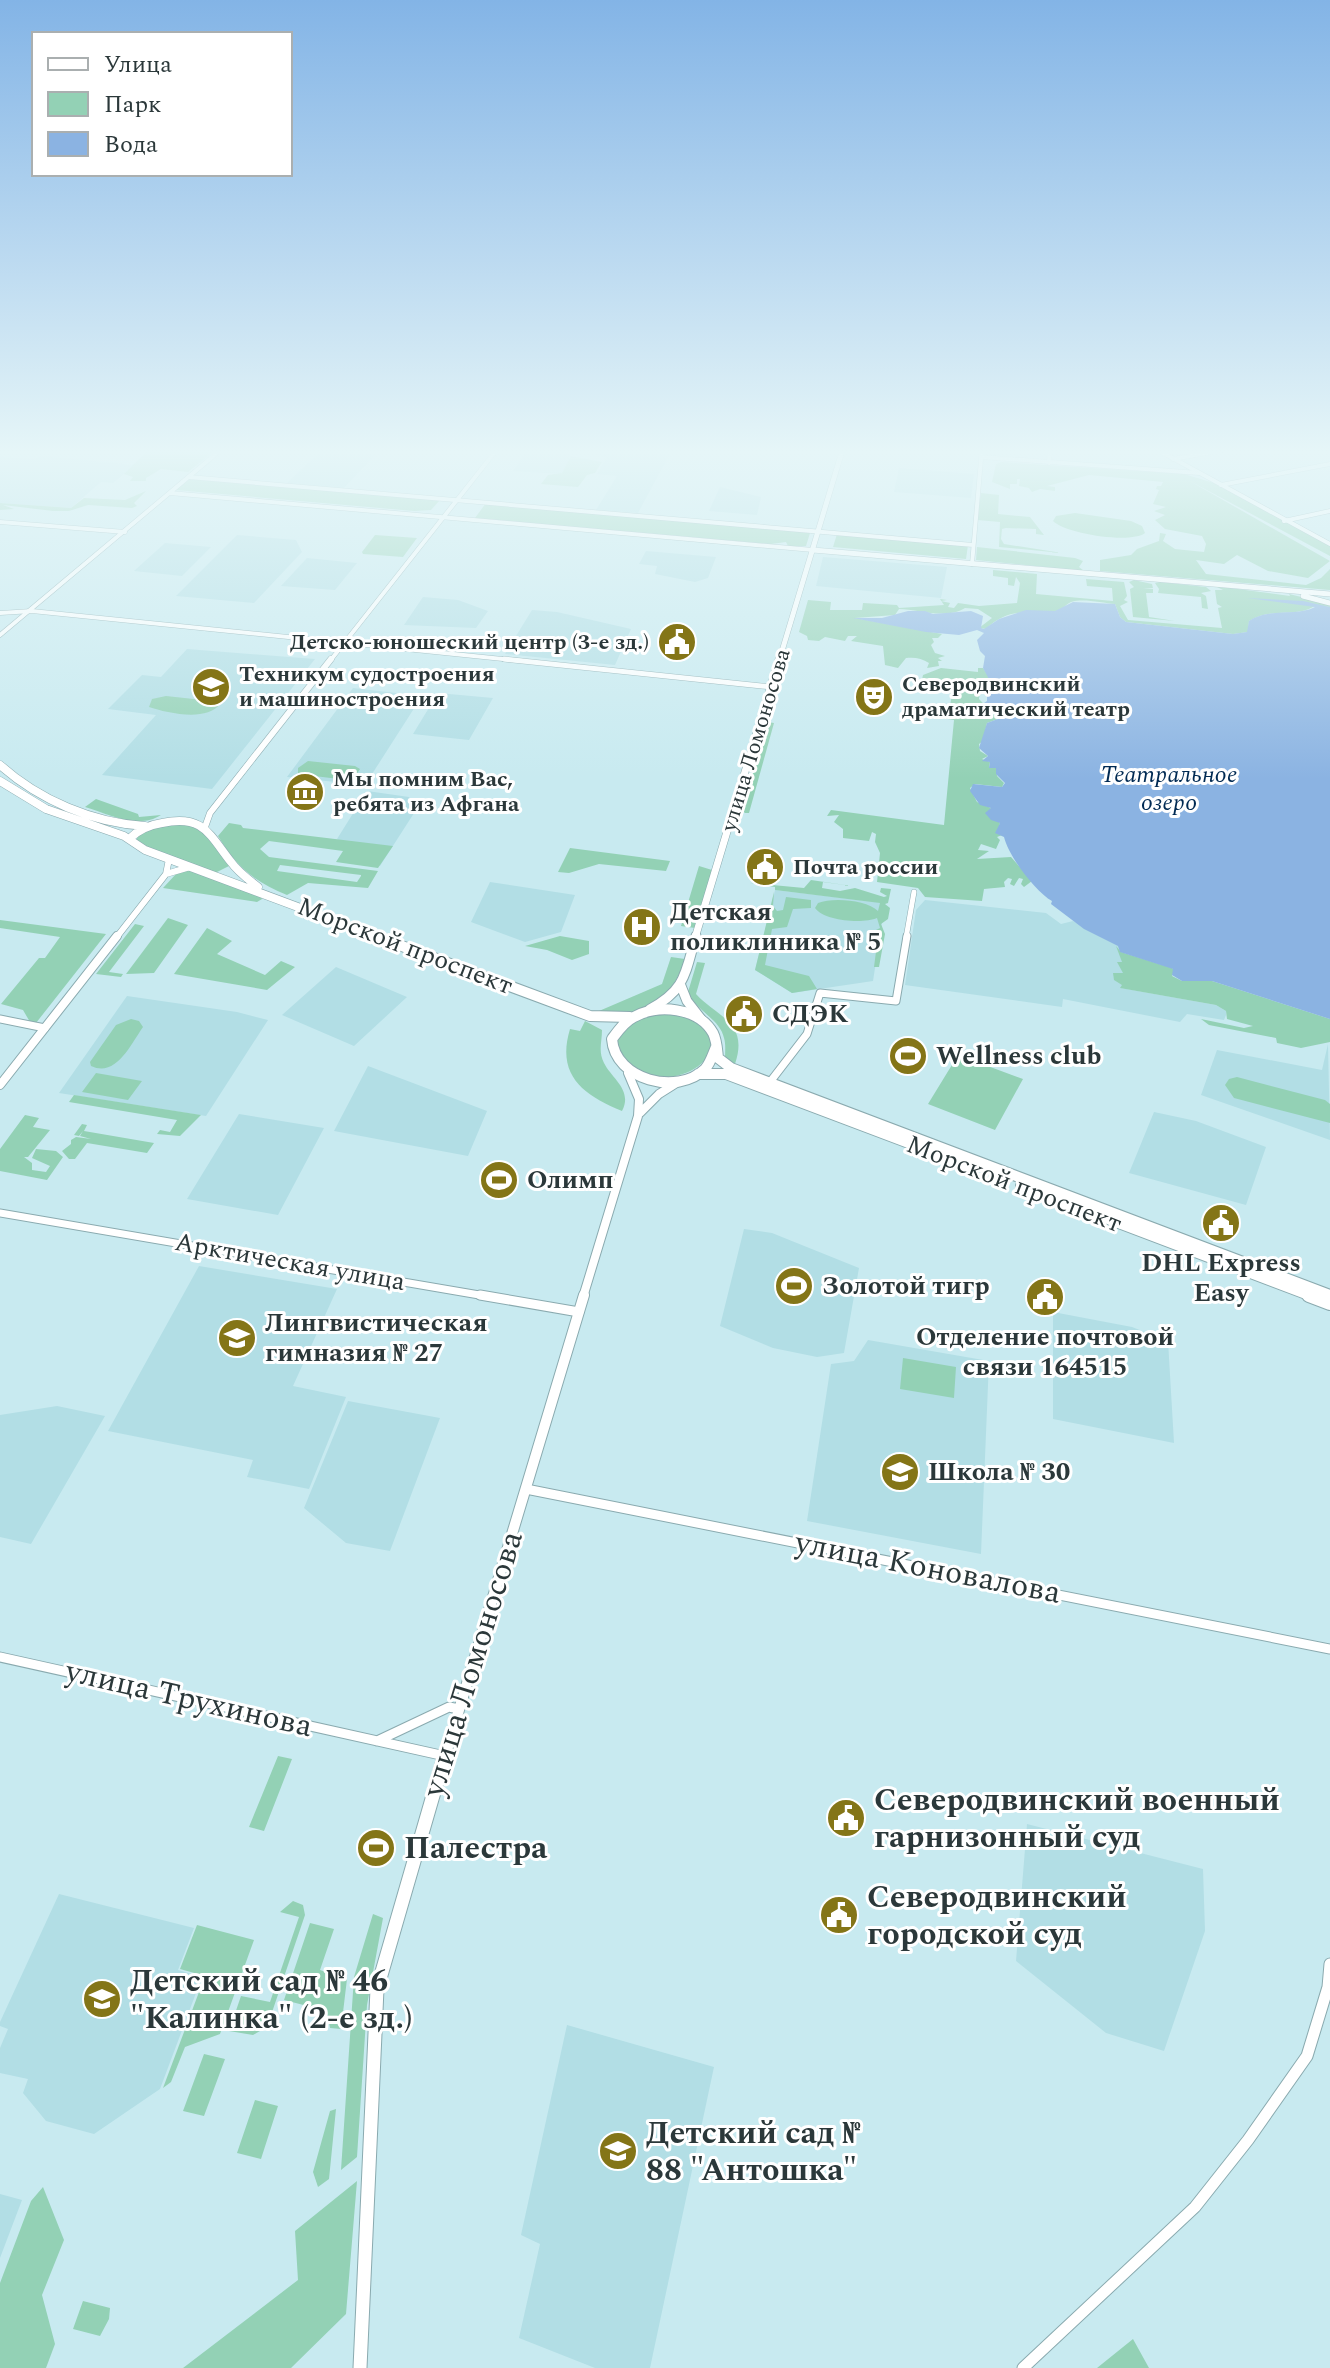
<svg xmlns="http://www.w3.org/2000/svg" width="1330" height="2368" font-family="Spectral,serif">
<style>
.built{fill:#b2dee5}
.green{fill:#93d1b5;fill-rule:evenodd}
.water{fill:#8bb3e2}
.lines{fill:none;stroke-linecap:round;stroke-linejoin:round}
.minor-far4-casing{stroke:#8aaaaf;stroke-width:5}
.minor-far3-casing{stroke:#8aaaaf;stroke-width:6}
.minor-far2-casing{stroke:#8aaaaf;stroke-width:9}
.minor-far1-casing{stroke:#8aaaaf;stroke-width:11}
.minor-casing{stroke:#8aaaaf;stroke-width:13}
.tertiary-far4-casing{stroke:#8aaaaf;stroke-width:5}
.tertiary-far3-casing{stroke:#8aaaaf;stroke-width:7}
.tertiary-far2-casing{stroke:#8aaaaf;stroke-width:10}
.tertiary-far1-casing{stroke:#8aaaaf;stroke-width:12}
.tertiary-casing{stroke:#8aaaaf;stroke-width:15}
.secondary-far2-casing{stroke:#8aaaaf;stroke-width:6}
.secondary-far1-casing{stroke:#8aaaaf;stroke-width:8}
.secondary-casing{stroke:#8aaaaf;stroke-width:11}
.primary-far2-casing{stroke:#8aaaaf;stroke-width:9}
.primary-far1-casing{stroke:#8aaaaf;stroke-width:12}
.primary-casing{stroke:#8aaaaf;stroke-width:16}
.minor-far4{stroke:#fff;stroke-width:4}
.minor-far3{stroke:#fff;stroke-width:5}
.minor-far2{stroke:#fff;stroke-width:7}
.minor-far1{stroke:#fff;stroke-width:9}
.minor{stroke:#fff;stroke-width:11}
.tertiary-far4{stroke:#fff;stroke-width:4}
.tertiary-far3{stroke:#fff;stroke-width:6}
.tertiary-far2{stroke:#fff;stroke-width:8}
.tertiary-far1{stroke:#fff;stroke-width:10}
.tertiary{stroke:#fff;stroke-width:13}
.secondary-far2{stroke:#fff;stroke-width:5}
.secondary-far1{stroke:#fff;stroke-width:7}
.secondary{stroke:#fff;stroke-width:9}
.primary-far2{stroke:#fff;stroke-width:8}
.primary-far1{stroke:#fff;stroke-width:10}
.primary{stroke:#fff;stroke-width:14}
.labels{text-anchor:middle;dominant-baseline:central;stroke-width:6;stroke-linejoin:round;paint-order:stroke}
.far-poi-label{font-size:22px;font-weight:bold;fill:#2b383a;stroke:#fff;text-anchor:start}
.far-street-label{font-size:22px;fill:#2b383a;stroke:#fff}
.far-water-label{font-size:24px;font-style:italic;fill:#002a53;stroke:#fff}
.poi-label{font-size:26px;font-weight:bold;fill:#2b383a;stroke:#fff;text-anchor:start}
.street-label{font-size:26px;fill:#2b383a;stroke:#fff}
.near-street-label{font-size:32px;fill:#2b383a;stroke:#fff}
.near-poi-label{font-size:32px;font-weight:bold;fill:#2b383a;stroke:#fff;text-anchor:start}
</style>
<rect width="100%" height="100%" fill="#c8eaf0"/>
<path class="built" d="M 529,448 L 557,450 L 573,456 L 562,474 L 513,471 Z
M 602,448 L 673,448 L 638,513 L 596,510 L 617,476 L 597,474 L 607,457 L 597,455 Z
M 323,449 L 377,453 L 344,488 L 287,483 Z
M 43,456 L 135,465 L 113,483 L 101,482 L 71,508 L 0,503 L 0,457 L 33,459 Z
M 899,468 L 974,474 L 971,498 L 894,492 Z
M 720,487 L 761,497 L 757,515 L 709,511 Z
M 237,535 L 296,540 L 302,552 L 254,603 L 176,596 Z
M 165,543 L 211,547 L 182,576 L 134,571 Z
M 646,551 L 716,557 L 708,578 L 695,582 L 655,574 L 657,566 L 639,564 Z
M 823,557 L 947,567 L 941,598 L 816,586 Z
M 307,558 L 357,563 L 335,590 L 281,586 Z
M 423,597 L 458,600 L 488,611 L 476,628 L 404,625 Z
M 532,610 L 557,612 L 631,629 L 615,665 L 505,654 Z
M 187,649 L 315,659 L 212,789 L 102,775 L 156,715 L 108,709 L 142,675 L 161,677 Z
M 353,688 L 422,696 L 365,785 L 287,777 Z
M 438,693 L 493,698 L 469,740 L 413,734 Z
M 367,791 L 409,797 L 416,810 L 380,866 L 337,839 Z
M 490,882 L 575,895 L 561,932 L 525,942 L 471,922 Z
M 775,890 L 885,903 L 873,981 L 792,993 L 755,970 Z
M 925,900 L 1046,913 L 1061,924 L 1073,921 L 1123,947 L 1123,974 L 1114,973 L 1123,984 L 1121,988 L 1216,1005 L 1226,1011 L 1226,1015 L 1224,1020 L 1187,1014 L 1180,1022 L 1063,999 L 1062,1007 L 905,985 L 916,910 Z
M 336,967 L 407,997 L 354,1046 L 282,1015 Z
M 127,996 L 237,1012 L 268,1020 L 206,1116 L 59,1093 Z
M 1328,1044 L 1330,1140 L 1201,1095 L 1217,1050 L 1322,1070 Z
M 368,1066 L 487,1111 L 468,1156 L 334,1131 Z
M 1154,1112 L 1196,1121 L 1266,1147 L 1246,1205 L 1129,1173 Z
M 239,1114 L 324,1128 L 278,1215 L 187,1199 Z
M 744,1229 L 772,1233 L 859,1268 L 844,1353 L 817,1357 L 773,1348 L 720,1326 Z
M 199,1266 L 337,1289 L 293,1386 L 346,1397 L 309,1489 L 247,1477 L 253,1460 L 108,1431 Z
M 1053,1312 L 1132,1327 L 1168,1341 L 1174,1443 L 1053,1419 Z
M 868,1340 L 989,1361 L 981,1554 L 807,1521 L 831,1364 L 854,1361 Z
M 348,1401 L 440,1418 L 390,1551 L 346,1543 L 304,1508 Z
M 57,1406 L 105,1416 L 31,1544 L 0,1537 L 0,1415 Z
M 1027,1824 L 1203,1869 L 1205,1931 L 1164,2051 L 1106,2033 L 1016,1961 Z
M 59,1894 L 194,1928 L 178,1970 L 202,1977 L 160,2089 L 94,2134 L 46,2121 L 23,2093 L 28,2079 L 0,2073 L 0,2048 L 8,2029 L 0,2026 L 0,2022 Z
M 567,2025 L 714,2067 L 650,2368 L 595,2368 L 519,2338 L 540,2244 L 521,2235 Z
M 0,2194 L 22,2200 L 0,2258 Z"/>
<path class="green" d="M 150,448 L 218,448 L 188,472 L 161,469 L 146,478 L 146,481 L 130,481 L 133,477 L 124,474 Z
M 571,456 L 602,462 L 595,473 L 587,475 L 578,487 L 541,484 L 548,475 L 562,473 Z
M 1001,462 L 1184,474 L 1214,483 L 1330,545 L 1330,556 L 1188,480 L 1330,561 L 1308,578 L 1268,571 L 1237,555 L 1224,564 L 1196,560 L 1206,574 L 1306,585 L 1321,578 L 1330,569 L 1330,590 L 1100,571 L 1100,560 L 1131,555 L 1137,549 L 1159,541 L 1160,533 L 1166,534 L 1163,541 L 1175,549 L 1204,552 L 1206,544 L 1202,536 L 1165,529 L 1155,520 L 1165,515 L 1154,511 L 1166,507 L 1153,504 L 1159,490 L 1156,489 L 1157,486 L 1161,486 L 1163,482 L 1089,475 L 1047,486 L 1055,487 L 1055,491 L 1040,489 L 1032,492 L 1029,488 L 1019,486 L 1020,479 L 1017,479 L 1017,484 L 1010,484 L 1010,489 L 992,482 L 996,464 Z
M 189,479 L 440,500 L 431,510 L 414,511 L 176,490 Z
M 146,491 L 134,503 L 137,506 L 132,508 L 88,505 L 69,511 L 53,511 L 3,505 L 14,509 L 0,510 L 0,503 L 71,508 L 84,498 L 125,500 Z
M 981,493 L 999,495 L 998,514 L 1030,517 L 1044,535 L 1036,534 L 1036,529 L 1006,528 L 1002,529 L 1001,539 L 1004,544 L 1062,553 L 999,547 L 1000,522 L 977,520 Z
M 486,503 L 810,533 L 806,546 L 788,546 L 786,542 L 771,544 L 475,518 Z
M 1075,513 L 1131,521 L 1142,526 L 1145,533 C 1131,544 1066,534 1053,521 L 1056,516 Z
M 837,534 L 968,545 L 966,559 L 833,547 Z
M 375,535 L 417,538 L 403,557 L 363,554 L 362,552 Z
M 977,547 L 1075,558 L 1083,561 L 1079,567 L 1084,571 L 976,560 Z
M 993,570 L 1037,574 L 1036,594 L 1113,601 L 1112,588 L 1087,586 L 1086,579 L 1124,582 L 1127,596 L 1124,600 L 1128,602 L 1120,606 L 1128,620 L 1222,628 L 1218,608 L 1222,607 L 1217,604 L 1215,590 L 1223,590 L 1215,586 L 1290,596 L 1289,594 L 1330,604 L 1330,607 L 1287,601 L 1315,606 C 1296,618 1271,607 1249,621 L 1248,632 L 1233,634 L 1126,622 L 1120,617 L 1115,604 C 1103,603 1083,598 1071,602 C 1064,605 1065,609 1056,611 C 1028,616 1011,605 986,629 L 979,628 L 992,618 L 978,609 L 965,608 C 945,620 918,609 899,609 L 895,615 L 855,618 L 942,634 L 938,638 L 932,638 L 934,642 L 931,645 L 935,653 L 945,656 L 938,658 L 942,661 L 938,661 L 939,666 L 927,668 L 929,663 C 922,658 914,657 906,658 L 898,668 L 885,665 L 883,646 L 851,641 L 857,636 L 848,636 L 845,641 L 825,637 L 819,641 L 808,640 L 807,636 L 799,632 L 808,600 L 831,602 L 830,610 L 862,610 L 863,603 L 897,605 L 899,608 L 944,605 L 940,599 L 947,600 L 941,601 L 950,603 L 948,607 L 954,608 L 958,603 L 979,606 L 1017,603 L 1020,583 L 1016,577 L 1014,586 L 1008,585 L 1008,578 L 993,576 Z
M 1134,580 L 1152,584 L 1153,588 L 1143,588 L 1153,589 L 1153,593 L 1146,593 L 1149,617 L 1175,621 L 1133,617 L 1130,589 L 1134,587 L 1129,582 Z
M 1160,582 L 1206,587 L 1211,591 L 1201,593 L 1206,596 L 1208,609 L 1202,608 L 1201,597 L 1158,593 L 1159,589 L 1155,583 Z
M 941,668 L 978,672 L 978,668 L 983,668 L 990,678 L 982,679 L 979,699 L 998,719 L 987,723 L 983,741 L 979,744 L 980,751 L 988,756 L 982,759 L 990,762 L 989,768 L 996,768 L 997,776 L 1004,783 L 1002,787 L 975,784 L 970,788 L 977,802 L 991,808 L 989,812 L 1000,823 L 997,833 L 1002,835 L 997,837 L 1000,840 L 996,849 L 981,844 L 978,850 L 989,851 L 977,859 L 1011,857 L 1032,881 L 1024,887 L 1021,884 L 1023,879 L 1019,878 L 1014,886 L 1010,884 L 1012,879 L 1008,878 L 1004,882 L 1005,887 L 984,889 L 982,901 L 925,897 L 918,888 L 877,882 L 880,853 L 875,842 L 876,834 L 872,832 L 869,841 L 843,838 L 843,829 L 834,822 L 839,815 L 827,816 L 831,810 L 944,825 L 954,720 L 935,717 L 950,706 L 952,694 L 921,684 L 923,675 Z
M 166,696 L 212,701 L 220,704 C 207,722 167,713 149,707 L 152,699 Z
M 768,722 L 774,723 L 749,813 L 745,813 L 742,810 Z
M 308,761 L 355,766 L 360,769 L 354,778 L 347,780 L 298,774 L 298,768 Z
M 96,799 L 138,814 L 139,817 L 161,815 C 138,830 109,814 85,807 Z
M 229,823 L 241,825 L 243,828 L 393,846 L 378,868 L 336,862 L 343,851 L 269,841 L 260,849 L 269,857 L 378,871 L 368,888 L 308,883 L 287,895 C 254,882 236,866 218,836 ZM 280,865 L 361,875 L 361,876 L 357,882 L 277,871 Z
M 184,824 L 202,828 L 229,866 L 215,873 L 144,847 L 136,842 L 138,835 L 151,827 Z
M 570,848 L 670,861 L 666,871 L 599,864 L 569,873 L 558,872 Z
M 699,866 L 712,870 L 695,928 L 681,926 Z
M 187,870 L 261,897 L 262,899 L 257,902 L 163,888 L 176,874 Z
M 811,880 L 852,886 L 823,882 L 822,888 L 840,891 L 855,888 L 884,897 L 887,896 L 880,892 L 881,888 L 891,889 L 888,903 L 885,904 L 890,908 L 888,919 L 881,924 L 885,934 L 879,967 L 874,967 L 878,936 L 872,932 L 880,928 L 877,918 C 863,924 824,921 815,908 L 818,903 C 833,897 867,900 878,911 L 880,903 L 775,890 L 775,887 L 750,883 L 804,888 Z
M 774,892 L 773,906 L 777,911 L 783,910 L 786,897 L 811,900 L 811,908 L 793,909 L 787,927 L 772,929 L 765,965 L 809,976 L 817,989 L 792,993 L 755,970 Z
M 168,918 L 188,925 L 154,973 L 126,974 Z
M 0,920 L 106,934 L 36,1023 L 30,1022 L 23,1010 L 1,1004 L 39,958 L 45,958 L 60,937 L 0,928 Z
M 135,924 L 144,926 L 109,972 L 123,974 L 121,977 L 96,974 Z
M 207,928 L 232,941 L 217,954 L 265,975 L 281,961 L 295,967 L 267,990 L 174,974 Z
M 560,936 L 589,941 L 589,954 L 572,960 L 547,950 L 525,946 Z
M 1116,946 L 1121,952 L 1172,968 L 1174,970 L 1172,976 L 1182,981 L 1212,981 L 1330,1019 L 1330,1042 L 1301,1048 L 1277,1043 L 1276,1038 L 1209,1025 L 1201,1019 L 1244,1028 L 1253,1026 L 1227,1019 L 1226,1011 L 1216,1005 L 1120,988 L 1122,985 L 1114,980 L 1113,973 L 1123,973 L 1117,962 L 1122,962 Z
M 671,957 L 685,959 C 668,1009 642,1016 592,1014 L 662,984 Z
M 697,962 L 705,963 L 696,994 C 718,1018 749,1022 735,1064 L 725,1058 C 725,1051 726,1045 724,1038 C 720,1019 697,1012 688,992 Z
M 664,1012 C 674,1014 686,1016 695,1020 C 740,1042 691,1088 648,1075 C 642,1074 635,1073 631,1068 C 625,1063 621,1055 616,1048 C 620,1021 641,1018 664,1012 Z
M 131,1019 L 139,1021 L 143,1027 C 131,1044 116,1078 91,1066 L 90,1062 L 116,1025 Z
M 585,1021 L 602,1030 C 602,1042 598,1051 604,1063 C 612,1079 633,1090 622,1111 C 583,1095 556,1075 570,1029 L 580,1031 Z
M 958,1055 L 1023,1079 L 995,1130 L 928,1104 Z
M 96,1073 L 142,1081 L 128,1100 L 82,1092 Z
M 1237,1077 L 1325,1100 L 1330,1104 L 1330,1123 L 1234,1098 L 1225,1085 L 1229,1079 Z
M 74,1095 L 201,1115 L 180,1136 L 157,1134 L 160,1130 L 170,1132 L 177,1120 L 69,1102 Z
M 25,1115 L 39,1118 L 33,1127 L 50,1130 L 28,1157 L 24,1157 L 32,1163 L 32,1170 L 46,1172 L 50,1166 L 32,1158 L 36,1149 L 56,1151 L 63,1157 L 47,1180 L 0,1171 L 0,1149 Z
M 82,1124 L 87,1125 L 84,1131 L 154,1143 L 147,1153 L 87,1143 L 75,1159 L 69,1159 L 62,1151 L 71,1144 L 71,1140 L 76,1137 L 91,1139 L 80,1136 L 83,1131 L 79,1136 L 74,1135 Z
M 903,1358 L 956,1367 L 954,1398 L 900,1389 Z
M 278,1756 L 292,1759 L 264,1831 L 249,1827 Z
M 293,1901 L 303,1905 L 305,1915 L 267,2027 L 253,2035 L 229,2031 L 241,1996 L 270,2002 L 299,1917 L 280,1912 Z
M 373,1914 L 383,1918 L 367,2005 L 357,2157 L 341,2170 L 354,1977 Z
M 310,1923 L 334,1929 L 320,1970 L 347,1979 L 341,2029 L 330,2028 L 327,2011 L 284,2000 Z
M 197,1925 L 254,1940 L 220,2034 L 185,2047 L 171,2082 L 163,2088 L 205,1976 L 180,1969 Z
M 204,2054 L 225,2059 L 204,2116 L 183,2111 Z
M 255,2100 L 278,2106 L 261,2159 L 237,2153 Z
M 336,2109 L 329,2179 L 318,2187 L 313,2172 L 330,2111 Z
M 357,2181 L 346,2314 L 291,2368 L 183,2368 L 298,2280 L 295,2231 Z
M 43,2187 L 64,2240 L 42,2295 L 55,2344 L 46,2368 L 0,2368 L 0,2283 L 31,2201 Z
M 83,2301 L 110,2308 L 109,2319 L 100,2336 L 73,2329 Z
M 1133,2339 L 1149,2368 L 1097,2368 Z"/>
<path class="water" d="M 1247,598 L 1303,601 L 1330,607 L 1330,1019 L 1212,981 L 1182,981 L 1172,975 L 1173,969 L 1120,952 L 1118,946 L 1084,929 L 1051,904 L 1052,901 C 1036,892 1009,857 1004,837 L 995,833 L 1000,823 L 991,820 L 985,813 L 991,808 L 980,805 L 970,791 L 973,784 L 1002,787 L 1005,783 L 996,774 L 996,768 L 989,768 L 990,762 L 982,761 L 988,756 L 979,748 L 987,723 L 998,719 L 984,703 L 987,701 L 987,685 L 990,681 L 983,668 L 985,656 L 980,651 L 977,640 L 984,633 L 977,630 L 959,635 L 926,632 L 853,618 L 882,618 L 908,611 L 925,611 L 933,614 L 971,611 L 983,616 L 981,628 L 984,629 L 999,619 L 1026,610 L 1055,611 L 1073,602 L 1115,604 L 1120,617 L 1126,622 L 1233,634 L 1247,632 L 1249,621 C 1270,607 1296,617 1315,607 Z"/>
<g class="lines">
<g class="minor-far4-casing">
<path id="minor-far4" d="M 981,457 L 1199,473
M 1173,459 L 1235,448
M 1049,463 L 1050,448
M 189,477 L 973,545
M 1221,485 L 1330,464
M 1284,521 L 1330,511
M 0,522 L 125,532
M 972,564 L 982,448
M 0,613 L 32,611 L 523,661"/>
</g>
<g class="minor-far3-casing">
<path id="minor-far3" d="M 504,659 L 772,687
M 906,938 L 914,892"/>
</g>
<g class="minor-far2-casing">
<path id="minor-far2" d="M 0,1019 L 45,1028
M 770,1082 L 807,1034 L 820,993 L 896,1001 L 907,936
M 0,1213 L 491,1297"/>
</g>
<g class="minor-far1-casing">
<path id="minor-far1" d="M 480,1295 L 579,1312
M 526,1489 L 1330,1649
M 0,1657 L 445,1756
M 377,1741 L 449,1707 L 459,1709"/>
</g>
<g class="minor-casing">
<path id="minor" d="M 1023,2368 L 1195,2207 L 1248,2140 L 1307,2056 L 1328,1987 L 1330,1964"/>
</g>
<g class="tertiary-far4-casing">
<path id="tertiary-far4" d="M 1154,448 L 1330,544
M 170,493 L 813,550
M 0,635 L 223,448
M 330,661 L 498,448"/>
</g>
<g class="tertiary-far3-casing">
<path id="tertiary-far3" d="M 205,827 L 210,813 L 331,659
M 166,874 L 190,867
M 116,938 L 166,874 L 169,859"/>
</g>
<g class="tertiary-far2-casing">
<path id="tertiary-far2" d="M 0,1085 L 117,936
M 640,1113 L 659,1094 L 678,1082
M 583,1297 L 638,1116 L 639,1099 L 628,1073"/>
</g>
<g class="tertiary-far1-casing">
<path id="tertiary-far1" d="M 443,1763 L 584,1295"/>
</g>
<g class="tertiary-casing">
<path id="tertiary" d="M 360,2368 L 377,1989 L 443,1761"/>
</g>
<g class="secondary-far2-casing">
<path id="secondary-far2" d="M 813,550 L 1330,594
M 1303,596 L 1330,603
M 779,661 L 843,448"/>
</g>
<g class="secondary-far1-casing">
<path id="secondary-far1" d="M 695,938 L 779,659"/>
</g>
<g class="secondary-casing">
<path id="secondary" d="M 681,986 L 687,1001 L 701,1019
M 650,1009 C 686,990 685,973 696,936"/>
</g>
<g class="primary-far2-casing">
<path id="primary-far2" d="M 0,765 C 39,800 93,823 145,826
M 0,781 L 46,809 L 124,836 L 145,850 L 381,938
M 129,839 C 138,830 149,825 162,823 C 203,814 209,834 231,862 C 238,872 248,879 258,887"/>
</g>
<g class="primary-far1-casing">
<path id="primary-far1" d="M 375,936 L 590,1016 L 630,1017
M 716,1047 C 713,1054 710,1064 705,1069 C 677,1096 615,1080 612,1039 C 618,1031 624,1022 634,1017 C 658,1004 698,1007 713,1033 C 717,1041 717,1050 718,1058 L 731,1068 L 1330,1295
M 698,1074 L 726,1074 L 967,1165
M 1021,1186 L 1314,1297"/>
</g>
<g class="primary-casing">
<path id="primary" d="M 1309,1295 L 1330,1303"/>
</g>
<use href="#minor-far4" class="minor-far4"/>
<use href="#minor-far3" class="minor-far3"/>
<use href="#minor-far2" class="minor-far2"/>
<use href="#minor-far1" class="minor-far1"/>
<use href="#minor" class="minor"/>
<use href="#tertiary-far4" class="tertiary-far4"/>
<use href="#tertiary-far3" class="tertiary-far3"/>
<use href="#tertiary-far2" class="tertiary-far2"/>
<use href="#tertiary-far1" class="tertiary-far1"/>
<use href="#tertiary" class="tertiary"/>
<use href="#secondary-far2" class="secondary-far2"/>
<use href="#secondary-far1" class="secondary-far1"/>
<use href="#secondary" class="secondary"/>
<use href="#primary-far2" class="primary-far2"/>
<use href="#primary-far1" class="primary-far1"/>
<use href="#primary" class="primary"/>
</g>
<linearGradient id="sky" x2="0" y2="1"><stop stop-color="#83b4e6"/><stop offset="0.58" stop-color="#e6f6f8"/><stop offset="1" stop-color="#e6f6f8" stop-opacity="0"/></linearGradient>
<rect width="1330" height="779" fill="url(#sky)"/>
<defs>
<g id="civic-disc" transform="scale(2)"><circle r="9.5" fill="#847517" stroke="#fff"/><path d="M-.6-6.5H3V-4.5H.6V-3L4-1V1h2V6H-6V1h2V-1L-.6-3ZM-1.2 2.5V6h2.4V2.5Z" fill="#fff"/></g>
<g id="university-disc" transform="scale(2)"><circle r="9.5" fill="#847517" stroke="#fff"/><path d="M0-5L7-2L0 1L-7-2ZM-4 1L0 2.5L4 1V4Q0 6-4 4Z" fill="#fff"/></g>
<g id="theatre-disc" transform="scale(2)"><circle r="9.5" fill="#847517" stroke="#fff"/><path d="M-5-5.5Q0-4 5-5.5V0Q5 5 0 6Q-5 5-5 0ZM-3.3-2.5H-1v1.5H-3.3ZM1-2.5H3.3v1.5H1ZM-2.8 1Q0 5.5 2.8 1Z" fill="#fff"/></g>
<g id="museum-disc" transform="scale(2)"><circle r="9.5" fill="#847517" stroke="#fff"/><path d="M0-6L6-3V-2H-6V-3ZM-5-1h2V3h-2ZM-1-1h2V3h-2ZM3-1h2V3H3ZM-6 4H6V6H-6Z" fill="#fff"/></g>
<g id="hospital-disc" transform="scale(2)"><circle r="9.5" fill="#847517" stroke="#fff"/><path d="M-5-5h3v3.5h4V-5h3V5h-3V1.5h-4V5h-3Z" fill="#fff"/></g>
<g id="stadium-disc" transform="scale(2)"><circle r="9.5" fill="#847517" stroke="#fff"/><path d="M0-5a6.5 5 0 1 0 0 10a6.5 5 0 1 0 0-10ZM-3.5-1.8h7v3.6h-7Z" fill="#fff"/></g>
<g id="school-disc" transform="scale(2)"><circle r="9.5" fill="#847517" stroke="#fff"/><path d="M0-5L7-2L0 1L-7-2ZM-4 1L0 2.5L4 1V4Q0 6-4 4Z" fill="#fff"/></g>
</defs>
<g fill-rule="evenodd">
<use href="#civic-disc" x="677" y="642"/>
<use href="#university-disc" x="211" y="687"/>
<use href="#theatre-disc" x="874" y="697"/>
<use href="#museum-disc" x="305" y="792"/>
<use href="#civic-disc" x="765" y="867"/>
<use href="#hospital-disc" x="642" y="927"/>
<use href="#civic-disc" x="744" y="1014"/>
<use href="#stadium-disc" x="908" y="1056"/>
<use href="#stadium-disc" x="499" y="1180"/>
<use href="#civic-disc" x="1221" y="1223"/>
<use href="#stadium-disc" x="794" y="1286"/>
<use href="#civic-disc" x="1045" y="1297"/>
<use href="#school-disc" x="237" y="1338"/>
<use href="#school-disc" x="900" y="1472"/>
<use href="#civic-disc" x="846" y="1818"/>
<use href="#stadium-disc" x="376" y="1848"/>
<use href="#civic-disc" x="839" y="1915"/>
<use href="#school-disc" x="102" y="1999"/>
<use href="#school-disc" x="618" y="2151"/>
</g>
<g class="labels">
<g class="far-poi-label">
<text x="649" y="642" text-anchor="end">Детско-юношеский центр (3-е зд.)</text>
<text x="239" y="674">Техникум судостроения<tspan x="239" dy="25">и машиностроения</tspan></text>
<text x="902" y="684">Северодвинский<tspan x="902" dy="25">драматический театр</tspan></text>
<text x="333" y="779">Мы помним Вас,<tspan x="333" dy="25">ребята из Афгана</tspan></text>
<text x="793" y="867">Почта россии</text>
</g>
<g class="far-street-label">
<text transform="translate(756 740) rotate(-73)">улица Ломоносова</text>
</g>
<g class="far-water-label">
<text x="1169" y="775">Театральное<tspan x="1169" dy="28">озеро</tspan></text>
</g>
<g class="poi-label">
<text x="670" y="912">Детская<tspan x="670" dy="30">поликлиника № 5</tspan></text>
<text x="772" y="1014">СДЭК</text>
<text x="936" y="1056">Wellness club</text>
<text x="527" y="1180">Олимп</text>
<text x="1221" y="1263" text-anchor="middle">DHL Express<tspan x="1221" dy="30">Easy</tspan></text>
<text x="822" y="1286">Золотой тигр</text>
<text x="265" y="1323">Лингвистическая<tspan x="265" dy="30">гимназия № 27</tspan></text>
<text x="1045" y="1337" text-anchor="middle">Отделение почтовой<tspan x="1045" dy="30">связи 164515</tspan></text>
<text x="928" y="1472">Школа № 30</text>
</g>
<g class="street-label">
<text transform="translate(405 946) rotate(21)">Морской проспект</text>
<text transform="translate(1014 1184) rotate(21)">Морской проспект</text>
<text transform="translate(290 1262) rotate(10)">Арктическая улица</text>
</g>
<g class="near-street-label">
<text transform="translate(928 1568) rotate(11)">улица Коновалова</text>
<text transform="translate(473 1664) rotate(-73)">улица Ломоносова</text>
<text transform="translate(189 1699) rotate(13)">улица Трухинова</text>
</g>
<g class="near-poi-label">
<text x="874" y="1800">Северодвинский военный<tspan x="874" dy="37">гарнизонный суд</tspan></text>
<text x="404" y="1848">Палестра</text>
<text x="867" y="1897">Северодвинский<tspan x="867" dy="37">городской суд</tspan></text>
<text x="130" y="1981">Детский сад № 46<tspan x="130" dy="37">"Калинка" (2-е зд.)</tspan></text>
<text x="646" y="2133">Детский сад №<tspan x="646" dy="37">88 "Антошка"</tspan></text>
</g>
</g>
<rect x="32" y="32" width="260" height="144" fill="#ffffff" stroke="#aaafb0" stroke-width="2"/>
<rect x="48" y="58" width="40" height="12" fill="#ffffff" stroke="#aaafb0" stroke-width="2"/>
<text x="104" y="72" font-size="24" fill="#2b383a">Улица</text>
<rect x="48" y="92" width="40" height="24" fill="#93d1b5" stroke="#aaafb0" stroke-width="2"/>
<text x="104" y="112" font-size="24" fill="#2b383a">Парк</text>
<rect x="48" y="132" width="40" height="24" fill="#8bb3e2" stroke="#aaafb0" stroke-width="2"/>
<text x="104" y="152" font-size="24" fill="#2b383a">Вода</text>
</svg>
